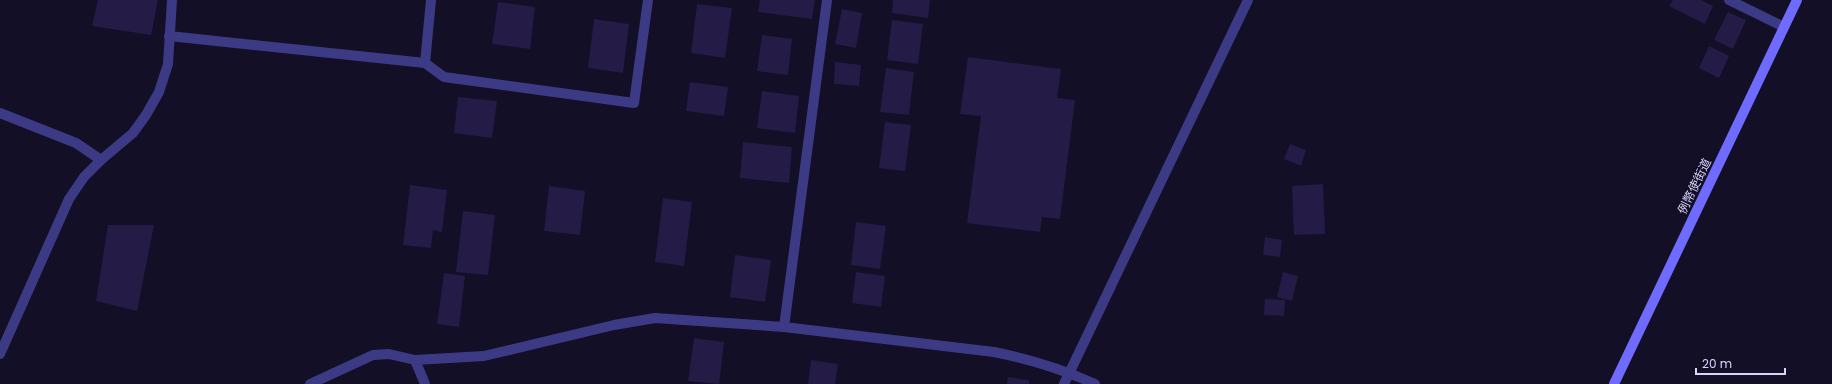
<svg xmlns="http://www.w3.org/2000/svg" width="1832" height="384" font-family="Poppins,'Noto Sans JP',sans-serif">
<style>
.building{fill:#241b47}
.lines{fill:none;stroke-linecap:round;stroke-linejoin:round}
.lane{stroke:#3d3a85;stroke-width:10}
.street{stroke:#3d3a85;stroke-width:10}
.secondary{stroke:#6f6bff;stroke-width:10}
.labels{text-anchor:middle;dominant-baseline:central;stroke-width:3;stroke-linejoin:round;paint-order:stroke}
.street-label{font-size:12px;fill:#d9d4ff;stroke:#130f26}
</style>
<rect width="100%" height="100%" fill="#130f26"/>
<path class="building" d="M 98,0 L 158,0 L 151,35 L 92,26 Z
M 760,0 L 815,0 L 812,19 L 758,12 Z
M 893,0 L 930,0 L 928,18 L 892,13 Z
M 1673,0 L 1701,0 L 1713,6 L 1705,24 L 1669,6 Z
M 498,2 L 535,7 L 530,49 L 492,44 Z
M 697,4 L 732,8 L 725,58 L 691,53 Z
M 842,9 L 862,13 L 856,48 L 835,44 Z
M 1728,12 L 1746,20 L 1733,49 L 1714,40 Z
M 594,19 L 629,24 L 623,73 L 588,68 Z
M 892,20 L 923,24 L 918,64 L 887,60 Z
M 762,35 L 792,39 L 788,75 L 757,71 Z
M 1709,46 L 1729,56 L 1719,78 L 1699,68 Z
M 968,57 L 1061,69 L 1057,98 L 1075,100 L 1060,219 L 1042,217 L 1040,232 L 967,223 L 981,116 L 960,114 Z
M 835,62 L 861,65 L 859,86 L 834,84 Z
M 886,68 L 914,72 L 909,115 L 880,112 Z
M 690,82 L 728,87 L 724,116 L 686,111 Z
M 762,91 L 799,96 L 795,133 L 757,128 Z
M 458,97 L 497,101 L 492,138 L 454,133 Z
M 885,122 L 911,125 L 905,171 L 879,168 Z
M 743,142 L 792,147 L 789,183 L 740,178 Z
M 1290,144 L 1306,150 L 1301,166 L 1284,159 Z
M 1323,184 L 1325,234 L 1294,235 L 1292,186 Z
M 410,185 L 447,190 L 442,232 L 433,230 L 431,248 L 403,245 Z
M 549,186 L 585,191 L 580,235 L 544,231 Z
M 663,198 L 692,202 L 684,266 L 655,262 Z
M 463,211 L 495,215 L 488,275 L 456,272 Z
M 856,222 L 886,226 L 880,269 L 851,265 Z
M 108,225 L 154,225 L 137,311 L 96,301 Z
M 1265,237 L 1282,240 L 1280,257 L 1263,255 Z
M 735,255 L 771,260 L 765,302 L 730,297 Z
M 856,272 L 885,276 L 881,307 L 852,303 Z
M 1283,272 L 1298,276 L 1292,301 L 1277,297 Z
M 444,273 L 465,276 L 459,327 L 437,324 Z
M 1265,299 L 1285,300 L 1284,316 L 1264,315 Z
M 694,338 L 724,342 L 719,384 L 688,381 Z
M 811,360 L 838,364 L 835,384 L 808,384 Z
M 1008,377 L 1029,380 L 1029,384 L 1007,384 Z"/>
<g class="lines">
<path class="lane" d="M 169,36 L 425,63
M 0,113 L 76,143 L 101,160"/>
<path class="street" d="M 431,0 L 425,63 L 444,77 L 634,103 L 648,0
M 1729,0 L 1784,27
M 784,327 L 827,0
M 0,354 L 69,199 L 84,177 L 101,160 L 133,133 L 146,115 L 159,92 L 168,64 L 172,0
M 415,360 L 425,384
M 310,384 L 373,355 L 389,354 L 415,360 L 484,356 L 614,325 L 655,318 L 784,327 L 994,352 C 1029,359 1062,369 1095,384
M 1064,384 L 1248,0"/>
<path class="secondary" d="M 1614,384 L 1797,0"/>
</g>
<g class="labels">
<g class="street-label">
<text transform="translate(1694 186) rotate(-64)">例幣使街道</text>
</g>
</g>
<path d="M1696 368v6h89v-6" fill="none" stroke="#d9d4ff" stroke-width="2"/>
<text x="1702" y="368" font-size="12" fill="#d9d4ff" stroke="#130f26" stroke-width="3" paint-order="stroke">20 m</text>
</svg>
